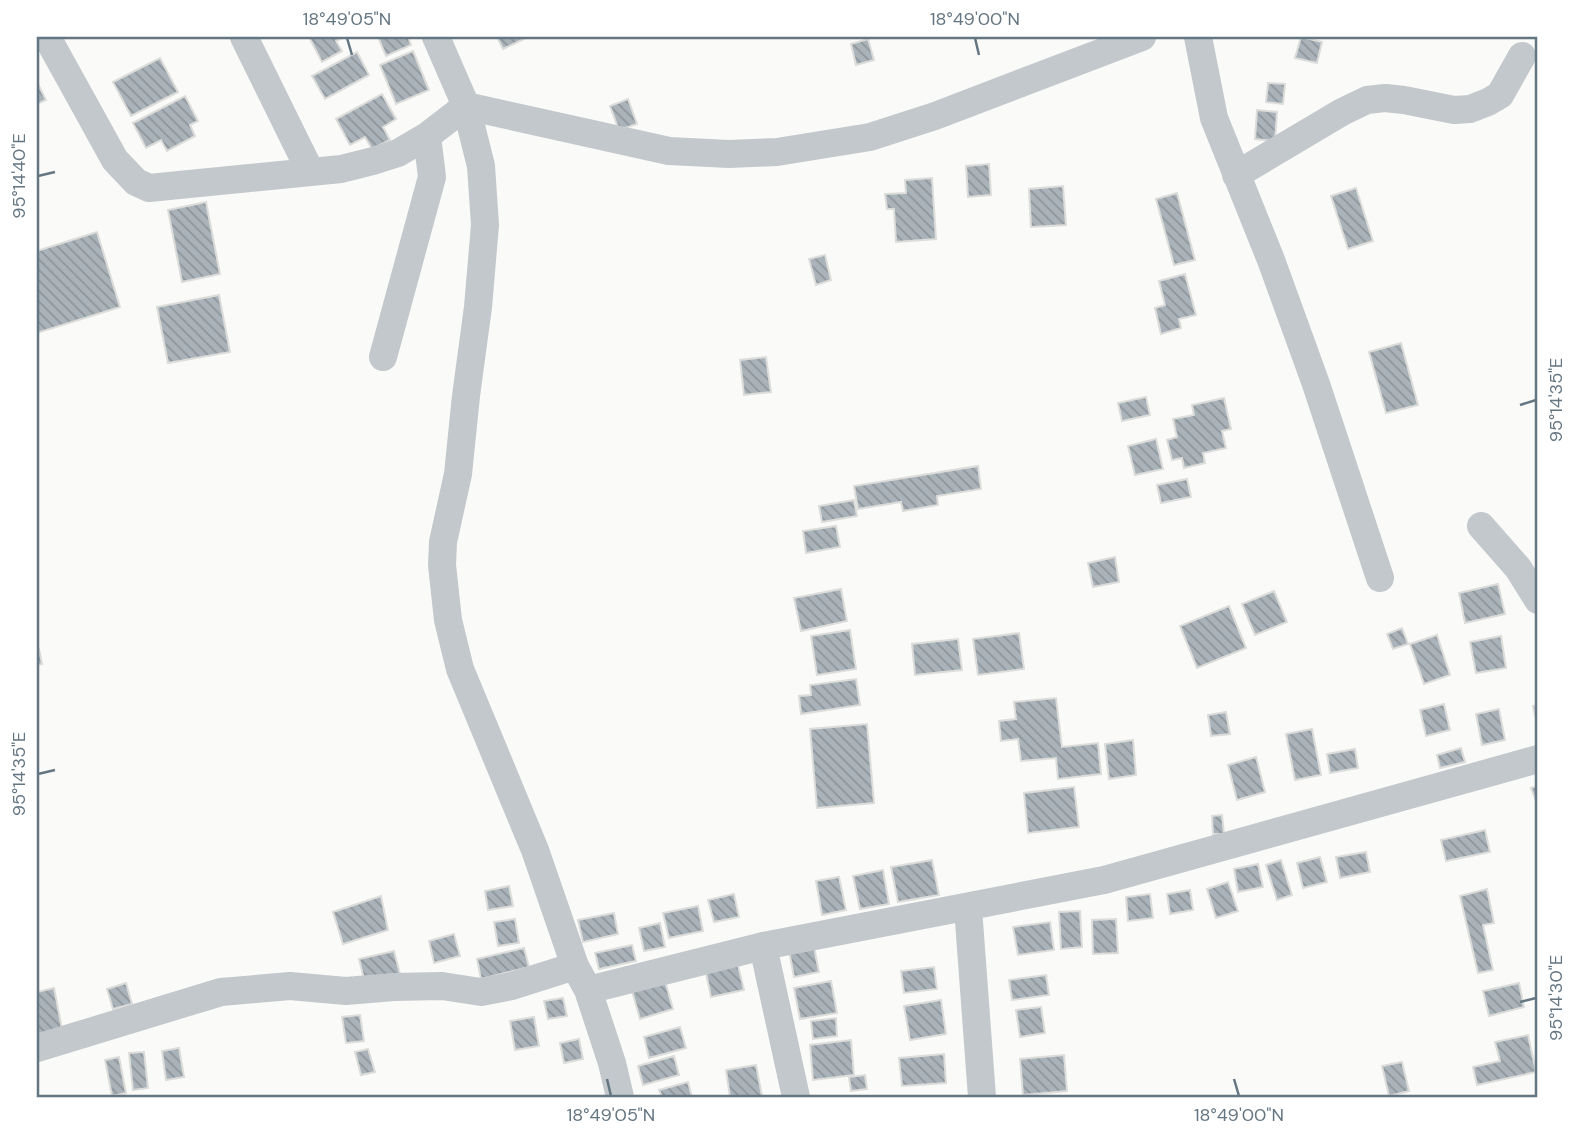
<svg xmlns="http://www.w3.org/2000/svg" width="1575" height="1134" font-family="'DM Sans',sans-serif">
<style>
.building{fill:url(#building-back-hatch);stroke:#dcdcda;stroke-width:2}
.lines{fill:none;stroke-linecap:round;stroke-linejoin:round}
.street{stroke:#c3c8cc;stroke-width:28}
.ticks{fill:none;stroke:#657683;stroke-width:2.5}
.neatline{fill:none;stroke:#657683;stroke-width:2.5}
.ticks-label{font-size:18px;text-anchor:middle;fill:#657683}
</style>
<defs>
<pattern id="building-back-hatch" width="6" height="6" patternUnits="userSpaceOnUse" patternTransform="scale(1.75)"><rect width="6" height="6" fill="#aab3b9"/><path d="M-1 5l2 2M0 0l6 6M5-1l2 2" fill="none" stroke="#8e969c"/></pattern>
</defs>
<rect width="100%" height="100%" fill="#fafaf8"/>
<path class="building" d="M 309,37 L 344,37 L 336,41 L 342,51 L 322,62 Z
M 378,37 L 408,37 L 411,45 L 386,56 Z
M 497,37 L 528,37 L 503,49 Z
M 1301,37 L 1322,42 L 1317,63 L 1295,58 Z
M 868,39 L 874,60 L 856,65 L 851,44 Z
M 413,51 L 429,90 L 396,104 L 380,65 Z
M 357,52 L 369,75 L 325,99 L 312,76 Z
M 160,58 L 178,92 L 131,116 L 113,82 Z
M 37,82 L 46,100 L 37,104 Z
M 1268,83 L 1285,84 L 1283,104 L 1266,102 Z
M 382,94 L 396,119 L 383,127 L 390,140 L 372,149 L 365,137 L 350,145 L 336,119 Z
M 185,96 L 198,121 L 190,125 L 195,136 L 167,151 L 161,140 L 146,148 L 133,123 Z
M 628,99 L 637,124 L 619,130 L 610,106 Z
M 1257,110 L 1277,112 L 1275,141 L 1255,139 Z
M 989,164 L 991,195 L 968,197 L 966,166 Z
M 932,178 L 936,239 L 896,242 L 894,209 L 887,209 L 885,194 L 906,193 L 905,180 Z
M 1063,186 L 1066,225 L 1031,227 L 1029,189 Z
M 1356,188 L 1373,241 L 1348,249 L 1331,196 Z
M 1177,193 L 1195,260 L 1174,265 L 1156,199 Z
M 206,202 L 220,274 L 182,282 L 168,210 Z
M 97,232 L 120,307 L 37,333 L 37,251 Z
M 825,255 L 831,280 L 816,285 L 809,259 Z
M 1185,274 L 1196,315 L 1179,319 L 1181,328 L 1161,334 L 1155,308 L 1165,305 L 1159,281 Z
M 219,295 L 230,352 L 168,363 L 157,307 Z
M 1401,343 L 1418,405 L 1386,413 L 1369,352 Z
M 766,357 L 771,392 L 744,395 L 740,360 Z
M 1146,397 L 1150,415 L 1122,421 L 1118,403 Z
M 1224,398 L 1231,429 L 1222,431 L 1226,448 L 1203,453 L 1205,463 L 1184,468 L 1182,458 L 1172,460 L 1167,440 L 1177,437 L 1173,419 L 1194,415 L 1192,405 Z
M 1156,439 L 1163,469 L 1135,475 L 1128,446 Z
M 978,466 L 981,489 L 937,496 L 938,505 L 903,511 L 901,502 L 858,509 L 854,486 Z
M 1187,479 L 1191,497 L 1161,503 L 1157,485 Z
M 854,500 L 857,516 L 822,522 L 819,506 Z
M 836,526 L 840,547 L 806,553 L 803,531 Z
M 1115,557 L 1119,582 L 1093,587 L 1088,563 Z
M 1498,584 L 1505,614 L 1465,623 L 1459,593 Z
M 841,589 L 847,621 L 801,631 L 794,598 Z
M 1274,591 L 1287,622 L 1255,635 L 1242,604 Z
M 1229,606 L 1246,648 L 1197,668 L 1180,626 Z
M 1402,628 L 1408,644 L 1393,649 L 1387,634 Z
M 850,630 L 856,669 L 817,675 L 811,636 Z
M 1019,633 L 1024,669 L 978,675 L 973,639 Z
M 1437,635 L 1450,675 L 1424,684 L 1410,644 Z
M 1501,636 L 1506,668 L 1476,673 L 1470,642 Z
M 958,639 L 962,670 L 915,675 L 912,644 Z
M 37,649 L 39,649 L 42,664 L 37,665 Z
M 856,679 L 860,705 L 801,714 L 799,696 L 811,695 L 810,685 Z
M 1056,698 L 1062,747 L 1098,743 L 1101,774 L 1058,779 L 1056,758 L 1021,761 L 1018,739 L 1001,741 L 999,721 L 1016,719 L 1014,702 Z
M 1444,704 L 1450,730 L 1426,736 L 1420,710 Z
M 1538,705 L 1538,727 L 1533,706 Z
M 1499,709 L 1505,740 L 1482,745 L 1476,714 Z
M 1226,712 L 1230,734 L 1211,736 L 1208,715 Z
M 867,724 L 874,803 L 817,808 L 810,729 Z
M 1312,729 L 1321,775 L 1295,780 L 1286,734 Z
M 1133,740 L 1136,775 L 1109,779 L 1105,744 Z
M 1461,748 L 1465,762 L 1440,768 L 1437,755 Z
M 1355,749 L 1358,768 L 1330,773 L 1327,754 Z
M 1256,757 L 1265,792 L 1237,800 L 1228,765 Z
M 1538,786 L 1538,806 L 1531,788 Z
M 1074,787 L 1079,827 L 1028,833 L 1024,793 Z
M 1222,815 L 1224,834 L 1213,834 L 1212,816 Z
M 1485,830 L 1490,852 L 1446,861 L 1441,840 Z
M 1366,852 L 1370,872 L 1340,878 L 1336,857 Z
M 1320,857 L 1327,882 L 1303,888 L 1297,863 Z
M 932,860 L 939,895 L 898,902 L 891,867 Z
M 1281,860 L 1292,895 L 1277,900 L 1266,865 Z
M 1258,864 L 1263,887 L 1238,892 L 1234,869 Z
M 883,870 L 889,904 L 860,909 L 853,876 Z
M 839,877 L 846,910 L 822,915 L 816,881 Z
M 1228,882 L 1238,911 L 1216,918 L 1207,889 Z
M 509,886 L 513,906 L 488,910 L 485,891 Z
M 1487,889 L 1494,923 L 1483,925 L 1493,970 L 1478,973 L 1460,896 Z
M 1190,890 L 1193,910 L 1170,914 L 1167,894 Z
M 734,894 L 739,917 L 714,922 L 708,900 Z
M 1150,894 L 1153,918 L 1128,921 L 1126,897 Z
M 381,896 L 388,930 L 343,944 L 333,912 Z
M 698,906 L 703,931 L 669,938 L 663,913 Z
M 1080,911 L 1082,947 L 1061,949 L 1059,912 Z
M 614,913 L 618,934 L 583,942 L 578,920 Z
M 515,919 L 519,943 L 498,946 L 494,922 Z
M 1116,919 L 1118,953 L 1093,954 L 1092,920 Z
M 1050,922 L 1054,950 L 1018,955 L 1013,927 Z
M 660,923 L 665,947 L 644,951 L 639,928 Z
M 454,934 L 460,956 L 434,963 L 429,941 Z
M 632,945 L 636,961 L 599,969 L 595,953 Z
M 814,947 L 819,972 L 794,977 L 789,951 Z
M 524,948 L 529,967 L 481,979 L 477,959 Z
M 394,951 L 400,974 L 365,983 L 359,959 Z
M 737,961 L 744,990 L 711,997 L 705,968 Z
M 934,967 L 937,989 L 904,993 L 901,971 Z
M 1046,975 L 1049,995 L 1012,1000 L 1009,980 Z
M 665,981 L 673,1009 L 640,1019 L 632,991 Z
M 831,981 L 837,1013 L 800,1019 L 794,988 Z
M 126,983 L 132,1004 L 113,1009 L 107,989 Z
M 1519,983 L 1524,1007 L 1489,1016 L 1483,991 Z
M 54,988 L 63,1034 L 37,1040 L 37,992 Z
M 563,998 L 567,1016 L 548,1019 L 544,1001 Z
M 941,1000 L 946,1034 L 910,1040 L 904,1006 Z
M 1041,1007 L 1045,1033 L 1020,1037 L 1016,1010 Z
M 360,1015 L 364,1041 L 346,1043 L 342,1017 Z
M 534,1017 L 539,1046 L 515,1050 L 510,1021 Z
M 836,1018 L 837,1036 L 813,1039 L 811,1021 Z
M 680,1027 L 686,1048 L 649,1058 L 644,1037 Z
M 1528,1035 L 1536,1072 L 1477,1085 L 1473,1067 L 1500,1061 L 1495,1042 Z
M 579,1039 L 583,1059 L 564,1063 L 560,1043 Z
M 851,1040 L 854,1075 L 813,1080 L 810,1045 Z
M 179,1048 L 184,1077 L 166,1080 L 162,1051 Z
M 368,1049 L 375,1072 L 361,1075 L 355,1052 Z
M 144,1052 L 148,1088 L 133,1090 L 129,1053 Z
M 944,1054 L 946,1083 L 902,1086 L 899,1058 Z
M 1064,1055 L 1067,1091 L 1023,1095 L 1020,1059 Z
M 674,1056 L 679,1075 L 643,1085 L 638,1066 Z
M 119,1057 L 126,1093 L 112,1096 L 105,1060 Z
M 1402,1062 L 1409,1091 L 1389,1096 L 1382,1066 Z
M 756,1065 L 762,1096 L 730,1097 L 726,1070 Z
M 865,1075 L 867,1089 L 851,1091 L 849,1077 Z
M 688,1082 L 692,1097 L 662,1097 L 659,1090 Z"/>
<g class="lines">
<path class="street" d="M 47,37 L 115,160 L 136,182 L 149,188 L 341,169 L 373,161 L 398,153 L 427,136 L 466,106
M 244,37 L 310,171
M 436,37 L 466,106 L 481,166 L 485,225 L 478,307 L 466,396 L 458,474 L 443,542 L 442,565 L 448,620 L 460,669 L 535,850 L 575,966 L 588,990 L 612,1063 L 620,1097
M 1198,37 L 1214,118 L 1271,260 L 1316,384 L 1380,578
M 466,106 L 669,151 L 729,154 L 777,152 L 870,137 L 935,116 L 1142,37
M 1236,175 L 1342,112 L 1367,100 L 1385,98 L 1404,100 L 1454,110 L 1470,109 L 1488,102 L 1500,95 L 1522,56
M 383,357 L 432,177 L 427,136
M 1481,526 L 1518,568 L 1538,600
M 968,908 L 982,1097
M 763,946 L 796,1097
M 588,990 L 763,946 L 1104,880 L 1538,759
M 37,1048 L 221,992 L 290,986 L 346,991 L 394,987 L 442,986 L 481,992 L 512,986 L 575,966"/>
</g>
<path class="ticks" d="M 347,38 L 352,55M 975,38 L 979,55M 38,176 L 55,172M 1520,405 L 1536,400M 38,774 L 55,770M 1520,1002 L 1536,998M 607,1079 L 611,1096M 1234,1079 L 1239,1096"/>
<rect width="1575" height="1134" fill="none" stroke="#ffffff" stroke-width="77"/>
<rect x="38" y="38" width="1498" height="1058" class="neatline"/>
<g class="ticks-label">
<text x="347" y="25">18°49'05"N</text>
<text x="975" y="25">18°49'00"N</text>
<text transform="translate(19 176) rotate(-90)" y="6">95°14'40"E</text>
<text transform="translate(1556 400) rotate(-90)" y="6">95°14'35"E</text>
<text transform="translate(19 774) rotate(-90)" y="6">95°14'35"E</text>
<text transform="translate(1556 998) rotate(-90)" y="6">95°14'30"E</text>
<text x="611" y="1121">18°49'05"N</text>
<text x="1239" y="1121">18°49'00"N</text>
</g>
</svg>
